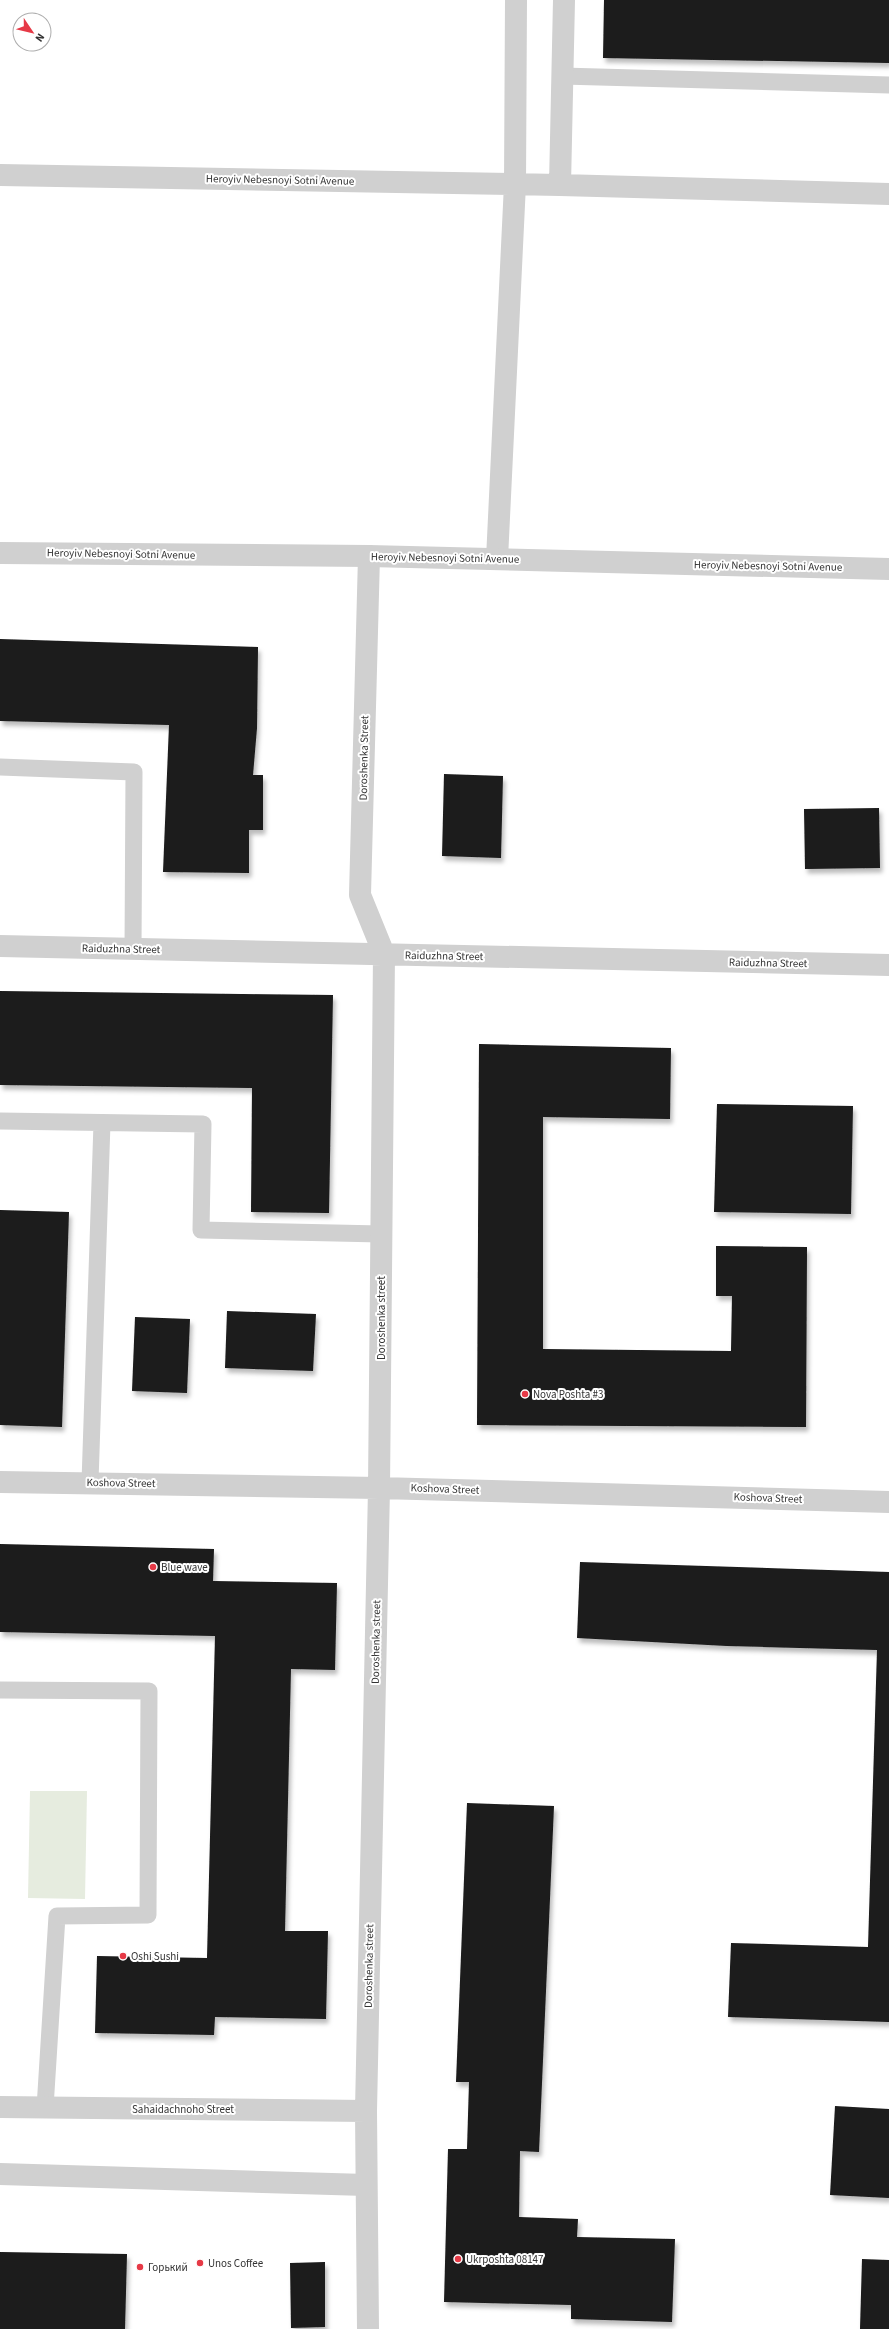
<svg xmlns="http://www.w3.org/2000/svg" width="889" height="2329" font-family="'Source Sans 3',sans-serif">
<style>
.pitch{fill:#e6ecdf}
.building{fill:#1a1a1a;filter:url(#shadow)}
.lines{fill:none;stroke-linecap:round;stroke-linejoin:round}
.service{stroke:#d0d0d0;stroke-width:17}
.minor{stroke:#d0d0d0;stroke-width:22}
.tertiary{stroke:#d0d0d0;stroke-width:22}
.poi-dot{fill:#e63946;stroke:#fff;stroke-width:1.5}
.labels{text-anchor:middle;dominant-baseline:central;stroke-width:4;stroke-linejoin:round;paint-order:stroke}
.street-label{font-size:11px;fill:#333;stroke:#fff}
.poi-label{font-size:11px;fill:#333;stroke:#fff;text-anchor:start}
</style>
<defs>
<filter id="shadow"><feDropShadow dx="2.5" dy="4.5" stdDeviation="2" flood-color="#0004"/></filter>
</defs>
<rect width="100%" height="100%" fill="#fff"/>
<path class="pitch" d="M 30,1791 L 87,1791 L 85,1899 L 28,1898 Z"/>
<path class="building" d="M 604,0 L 889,0 L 889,63 L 603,58 Z
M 0,639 L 258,647 L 257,728 L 253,775 L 263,775 L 263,830 L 249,830 L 249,873 L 163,872 L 169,725 L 0,721 Z
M 444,774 L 503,776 L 501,858 L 442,856 Z
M 879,808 L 880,868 L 805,869 L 804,809 Z
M 0,991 L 333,995 L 329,1213 L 251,1212 L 252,1088 L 0,1085 Z
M 479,1044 L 671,1048 L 670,1119 L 543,1117 L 543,1349 L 731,1351 L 732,1296 L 716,1296 L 716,1246 L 807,1247 L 806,1427 L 477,1425 Z
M 717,1104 L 853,1106 L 851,1214 L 714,1212 Z
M 0,1210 L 69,1212 L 62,1427 L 0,1425 Z
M 227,1311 L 316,1314 L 313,1371 L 225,1368 Z
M 135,1317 L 190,1319 L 187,1393 L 132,1391 Z
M 0,1544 L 214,1549 L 213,1581 L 337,1583 L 335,1670 L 291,1669 L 285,1931 L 328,1931 L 326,2019 L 215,2017 L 214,2035 L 95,2033 L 97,1956 L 207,1958 L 215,1636 L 0,1632 Z
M 580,1562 L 889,1572 L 889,2022 L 728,2017 L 731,1943 L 868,1947 L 877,1650 L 727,1646 L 577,1638 Z
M 467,1803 L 554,1806 L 539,2152 L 520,2151 L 519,2217 L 578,2219 L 577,2237 L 675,2239 L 672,2322 L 571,2319 L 571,2305 L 444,2302 L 448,2149 L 467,2149 L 469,2082 L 456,2082 Z
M 835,2106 L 889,2109 L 889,2198 L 830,2195 Z
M 0,2252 L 127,2254 L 125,2329 L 0,2329 Z
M 862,2259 L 889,2260 L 889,2329 L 860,2329 Z
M 325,2262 L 325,2327 L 291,2328 L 290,2263 Z"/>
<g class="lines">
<path class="service" d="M 562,76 L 889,85
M 0,767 L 134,772 L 133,949
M 0,1121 L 203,1124 L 201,1230 L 381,1234
M 90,1482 L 102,1123
M 0,1690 L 149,1691 L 148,1915 L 57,1916 L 45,2108"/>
<path class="minor" d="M 564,0 L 560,185 L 889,194
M 0,175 L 560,185
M 497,559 L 515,184 L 516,0
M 0,946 L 889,965
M 0,1482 L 379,1488 L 889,1502
M 0,2107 L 366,2111
M 0,2174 L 366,2185
M 368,2329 L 366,2111 L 379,1488 L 384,954 L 360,895 L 369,556"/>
<path class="tertiary" d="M 0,553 L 369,556 L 889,569"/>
</g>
<g class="poi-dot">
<circle cx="525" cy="1394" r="4"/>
<circle cx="153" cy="1567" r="4"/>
<circle cx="123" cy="1956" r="4"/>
<circle cx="458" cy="2259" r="4"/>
<circle cx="200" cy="2263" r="4"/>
<circle cx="140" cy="2267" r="4"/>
</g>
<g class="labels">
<g class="street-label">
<text transform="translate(280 180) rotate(1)">Heroyiv Nebesnoyi Sotni Avenue</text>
<text transform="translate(121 554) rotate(1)">Heroyiv Nebesnoyi Sotni Avenue</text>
<text transform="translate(445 558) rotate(1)">Heroyiv Nebesnoyi Sotni Avenue</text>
<text transform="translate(768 566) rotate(1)">Heroyiv Nebesnoyi Sotni Avenue</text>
<text transform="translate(364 758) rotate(-89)">Doroshenka Street</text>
<text transform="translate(121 949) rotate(1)">Raiduzhna Street</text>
<text transform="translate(444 956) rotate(1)">Raiduzhna Street</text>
<text transform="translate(768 963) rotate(1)">Raiduzhna Street</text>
<text transform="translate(381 1318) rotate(-90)">Doroshenka street</text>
<text transform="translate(121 1483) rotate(1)">Koshova Street</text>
<text transform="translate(445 1489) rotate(2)">Koshova Street</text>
<text transform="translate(768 1498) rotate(2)">Koshova Street</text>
<text transform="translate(376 1642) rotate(-89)">Doroshenka street</text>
<text transform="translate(369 1966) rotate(-89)">Doroshenka street</text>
<text x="183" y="2109">Sahaidachnoho Street</text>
</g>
<g class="poi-label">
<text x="533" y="1394">Nova Poshta #3</text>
<text x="161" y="1567">Blue wave</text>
<text x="131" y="1956">Oshi Sushi</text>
<text x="466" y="2259">Ukrposhta 08147</text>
<text x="208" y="2263">Unos Coffee</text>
<text x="148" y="2267">Горький</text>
</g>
</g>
<g transform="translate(32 32) rotate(125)"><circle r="19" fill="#ffffff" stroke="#adadad"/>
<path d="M0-3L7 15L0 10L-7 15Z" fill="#e63946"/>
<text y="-6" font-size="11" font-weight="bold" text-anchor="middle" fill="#333333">N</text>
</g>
</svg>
